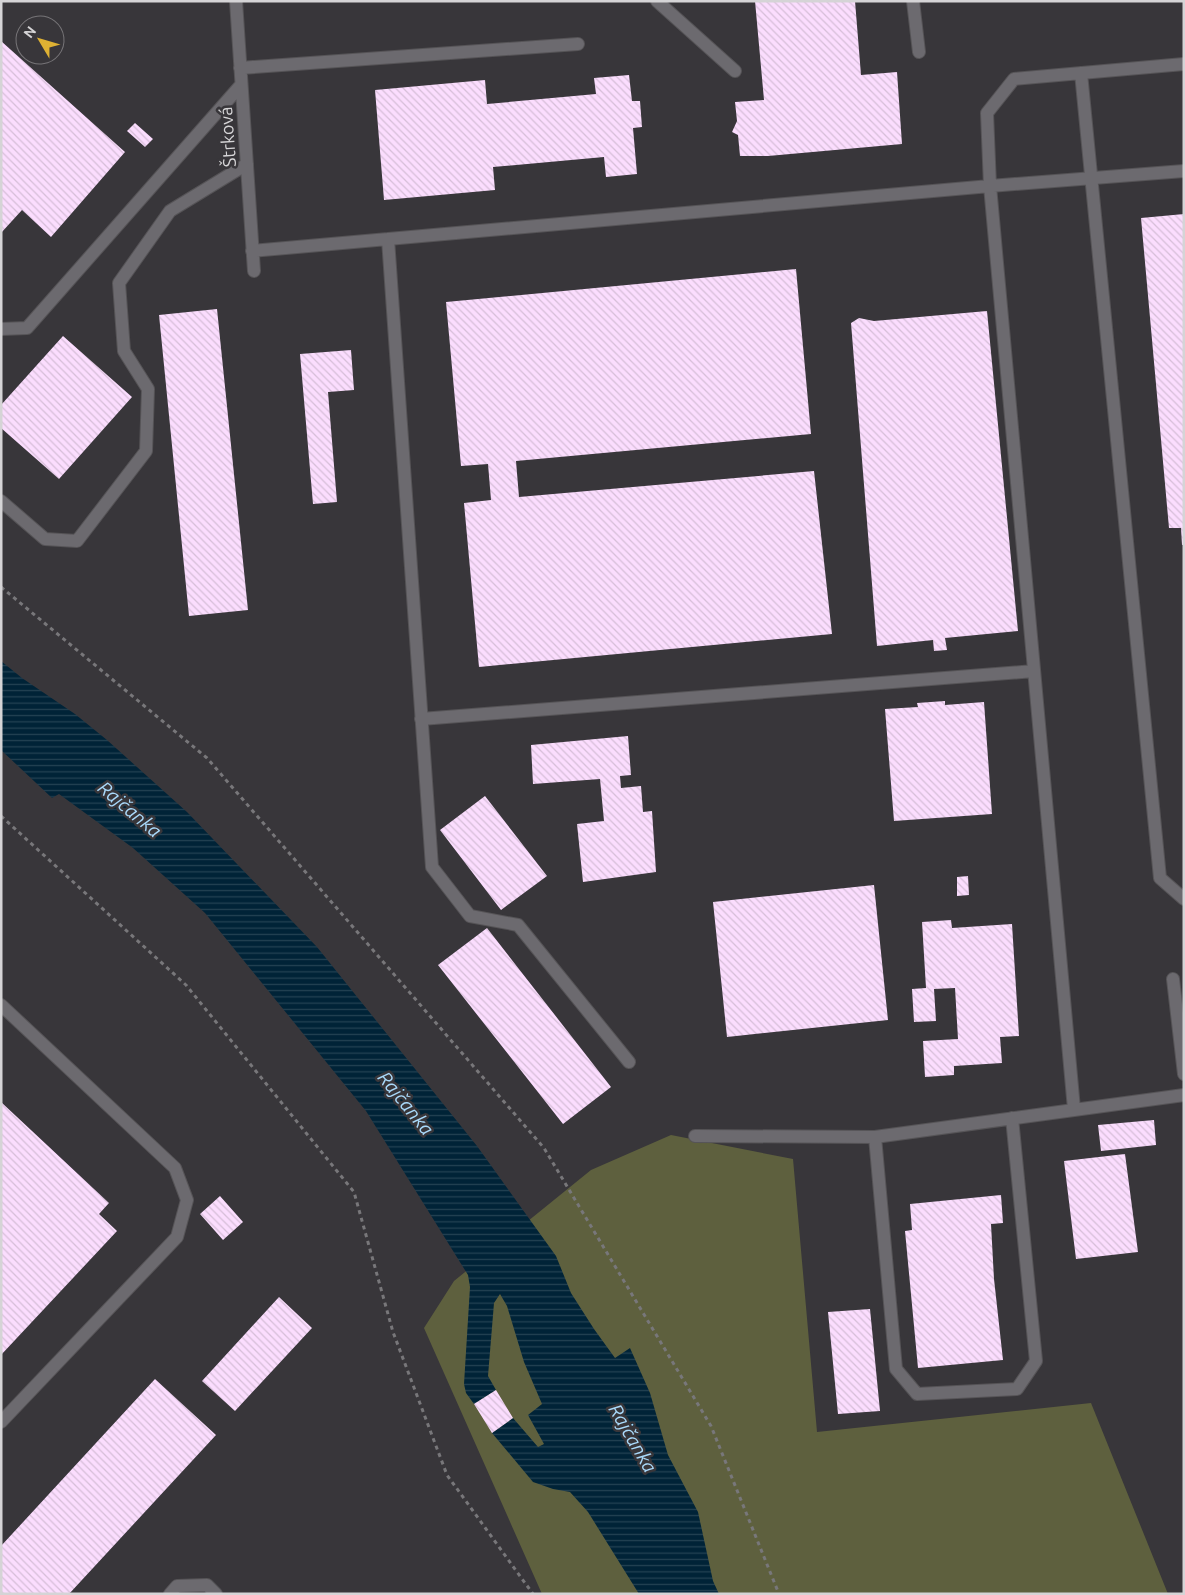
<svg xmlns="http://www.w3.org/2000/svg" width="1185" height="1595" font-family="Ubuntu,sans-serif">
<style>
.grass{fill:#5e603e}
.water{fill:url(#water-rules)}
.building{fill:url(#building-back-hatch)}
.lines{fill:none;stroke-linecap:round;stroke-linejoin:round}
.minor-casing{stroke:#565457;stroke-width:14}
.path{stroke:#78777a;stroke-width:3;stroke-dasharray:4 4;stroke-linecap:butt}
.minor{stroke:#6c6a6f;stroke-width:12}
.labels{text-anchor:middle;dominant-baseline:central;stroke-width:5;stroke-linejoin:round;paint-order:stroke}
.street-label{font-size:18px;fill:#d5d4d6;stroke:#38363a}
.water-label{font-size:19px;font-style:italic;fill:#a9d9fa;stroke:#38363a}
</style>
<defs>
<pattern id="water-rules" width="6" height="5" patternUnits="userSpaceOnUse" patternTransform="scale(1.25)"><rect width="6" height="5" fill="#002337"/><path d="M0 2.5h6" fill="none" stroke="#244253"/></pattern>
<pattern id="building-back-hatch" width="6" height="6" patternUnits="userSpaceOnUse" patternTransform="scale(1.25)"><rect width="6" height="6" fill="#fbddfe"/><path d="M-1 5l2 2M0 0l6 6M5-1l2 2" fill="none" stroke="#d6bed8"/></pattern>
</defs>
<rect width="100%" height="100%" fill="#38363a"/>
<path class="grass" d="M 671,1135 L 793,1159 L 817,1432 L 1091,1403 L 1168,1594 L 542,1594 L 424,1328 L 454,1281 L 591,1170 Z"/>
<path class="water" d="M 1,661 L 22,678 L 75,714 L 107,740 L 187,812 L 317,947 L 477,1146 L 556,1256 L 571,1293 L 594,1329 L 615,1358 L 630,1348 L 650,1393 L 668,1455 L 698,1512 L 713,1581 L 719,1594 L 639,1594 L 588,1512 L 570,1492 L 553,1489 L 533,1482 L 492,1433 L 513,1418 L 538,1447 L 544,1444 L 528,1415 L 542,1404 L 524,1362 L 507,1306 L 500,1294 L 494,1303 L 488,1376 L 496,1390 L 474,1404 L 466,1393 L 464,1384 L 470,1287 L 468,1275 L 366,1111 L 205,913 L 133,848 L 59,794 L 52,798 L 1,750 Z"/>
<path class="building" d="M 755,1 L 855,1 L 861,75 L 897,72 L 902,144 L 768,156 L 740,156 L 738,135 L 732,132 L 737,121 L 735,102 L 764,100 Z
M 1,41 L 125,152 L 51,237 L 22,210 L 1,233 Z
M 629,75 L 632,101 L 640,101 L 642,127 L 633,128 L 637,174 L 606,177 L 604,157 L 493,167 L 495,190 L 384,200 L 375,90 L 485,80 L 487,104 L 596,94 L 594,78 Z
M 135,123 L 153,139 L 145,147 L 127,131 Z
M 1184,214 L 1184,545 L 1182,545 L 1181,528 L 1169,528 L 1141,218 Z
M 796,269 L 811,434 L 516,461 L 519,497 L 814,471 L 832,634 L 479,667 L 464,503 L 491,500 L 488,464 L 461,466 L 446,302 Z
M 217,309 L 248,610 L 189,616 L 159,315 Z
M 987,311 L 1018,631 L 945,638 L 947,650 L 934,651 L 933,640 L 877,646 L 851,323 L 859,318 L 874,321 Z
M 63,336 L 132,397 L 59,479 L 1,428 L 1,405 Z
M 351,350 L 354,390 L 328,392 L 337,502 L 313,504 L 300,354 Z
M 945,701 L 945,705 L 984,702 L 992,814 L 894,821 L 885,709 L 918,707 L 917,703 Z
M 628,736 L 631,775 L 620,776 L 621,788 L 641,786 L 643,812 L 652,811 L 656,872 L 583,882 L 577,824 L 604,821 L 600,779 L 533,784 L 531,745 Z
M 485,796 L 547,876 L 501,910 L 440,830 Z
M 968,876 L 969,895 L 957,896 L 957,877 Z
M 874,885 L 888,1020 L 727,1037 L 713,902 Z
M 951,920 L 952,928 L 1012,924 L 1019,1036 L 1000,1037 L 1002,1063 L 954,1066 L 954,1075 L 925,1077 L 923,1041 L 958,1039 L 955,988 L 934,989 L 936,1021 L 914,1022 L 912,989 L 926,988 L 922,922 Z
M 487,928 L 611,1087 L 563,1124 L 438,965 Z
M 1,1102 L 109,1203 L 99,1214 L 117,1231 L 1,1355 Z
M 1154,1120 L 1156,1145 L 1101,1151 L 1098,1125 Z
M 1125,1154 L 1138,1252 L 1076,1259 L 1064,1161 Z
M 1001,1195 L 1003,1223 L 991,1224 L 994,1279 L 1003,1360 L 918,1368 L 905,1231 L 912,1230 L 910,1204 Z
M 220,1196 L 243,1222 L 223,1240 L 200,1214 Z
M 279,1297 L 312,1328 L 235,1411 L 202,1381 Z
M 870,1309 L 880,1411 L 838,1414 L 828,1312 Z
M 155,1379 L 216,1435 L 69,1594 L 1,1594 L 1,1546 Z
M 496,1390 L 513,1418 L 492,1433 L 474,1404 Z"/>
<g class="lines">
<g class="minor-casing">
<path id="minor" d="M 236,1 L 254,271
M 657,1 L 735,71
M 913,1 L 919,52
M 240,68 L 578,44
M 1081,73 L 1160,878 L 1184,899
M 388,239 L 432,867 L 470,916 L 518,925 L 629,1062
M 252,251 L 990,186 L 1184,171
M 1,329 L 27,328 L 241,85
M 1,501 L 45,539 L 77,541 L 146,451 L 148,389 L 124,351 L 119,283 L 170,211 L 247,164
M 421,719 L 1034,671
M 1173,979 L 1184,1074
M 1,1005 L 175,1168 L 187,1200 L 177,1237 L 1,1422
M 1074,1109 L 990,186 L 987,113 L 1014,79 L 1184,64
M 695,1136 L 875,1137 L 1184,1095
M 875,1137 L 896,1369 L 917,1394 L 1017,1389 L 1036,1361 L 1012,1118
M 170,1594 L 177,1586 L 207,1585 L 216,1594"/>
</g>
<path class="path" d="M 1,587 L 207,758 L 544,1148 L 711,1426 L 779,1594
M 1,816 L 186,985 L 354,1192 L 393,1332 L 447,1475 L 533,1594"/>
<use href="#minor" class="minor"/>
</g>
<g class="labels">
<g class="street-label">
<text transform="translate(227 137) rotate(-94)">Štrková</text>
</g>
<g class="water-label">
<text transform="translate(130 809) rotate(40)">Rajčanka</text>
<text transform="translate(406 1103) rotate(51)">Rajčanka</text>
<text transform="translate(633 1438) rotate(60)">Rajčanka</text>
</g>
</g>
<rect width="1185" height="1595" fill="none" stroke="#d5d4d6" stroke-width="5"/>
<g transform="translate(40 40) rotate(308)"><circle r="24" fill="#38363a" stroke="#777578"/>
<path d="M0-4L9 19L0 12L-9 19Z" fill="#deb133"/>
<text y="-8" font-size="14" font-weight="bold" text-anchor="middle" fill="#d5d4d6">N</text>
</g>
</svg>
